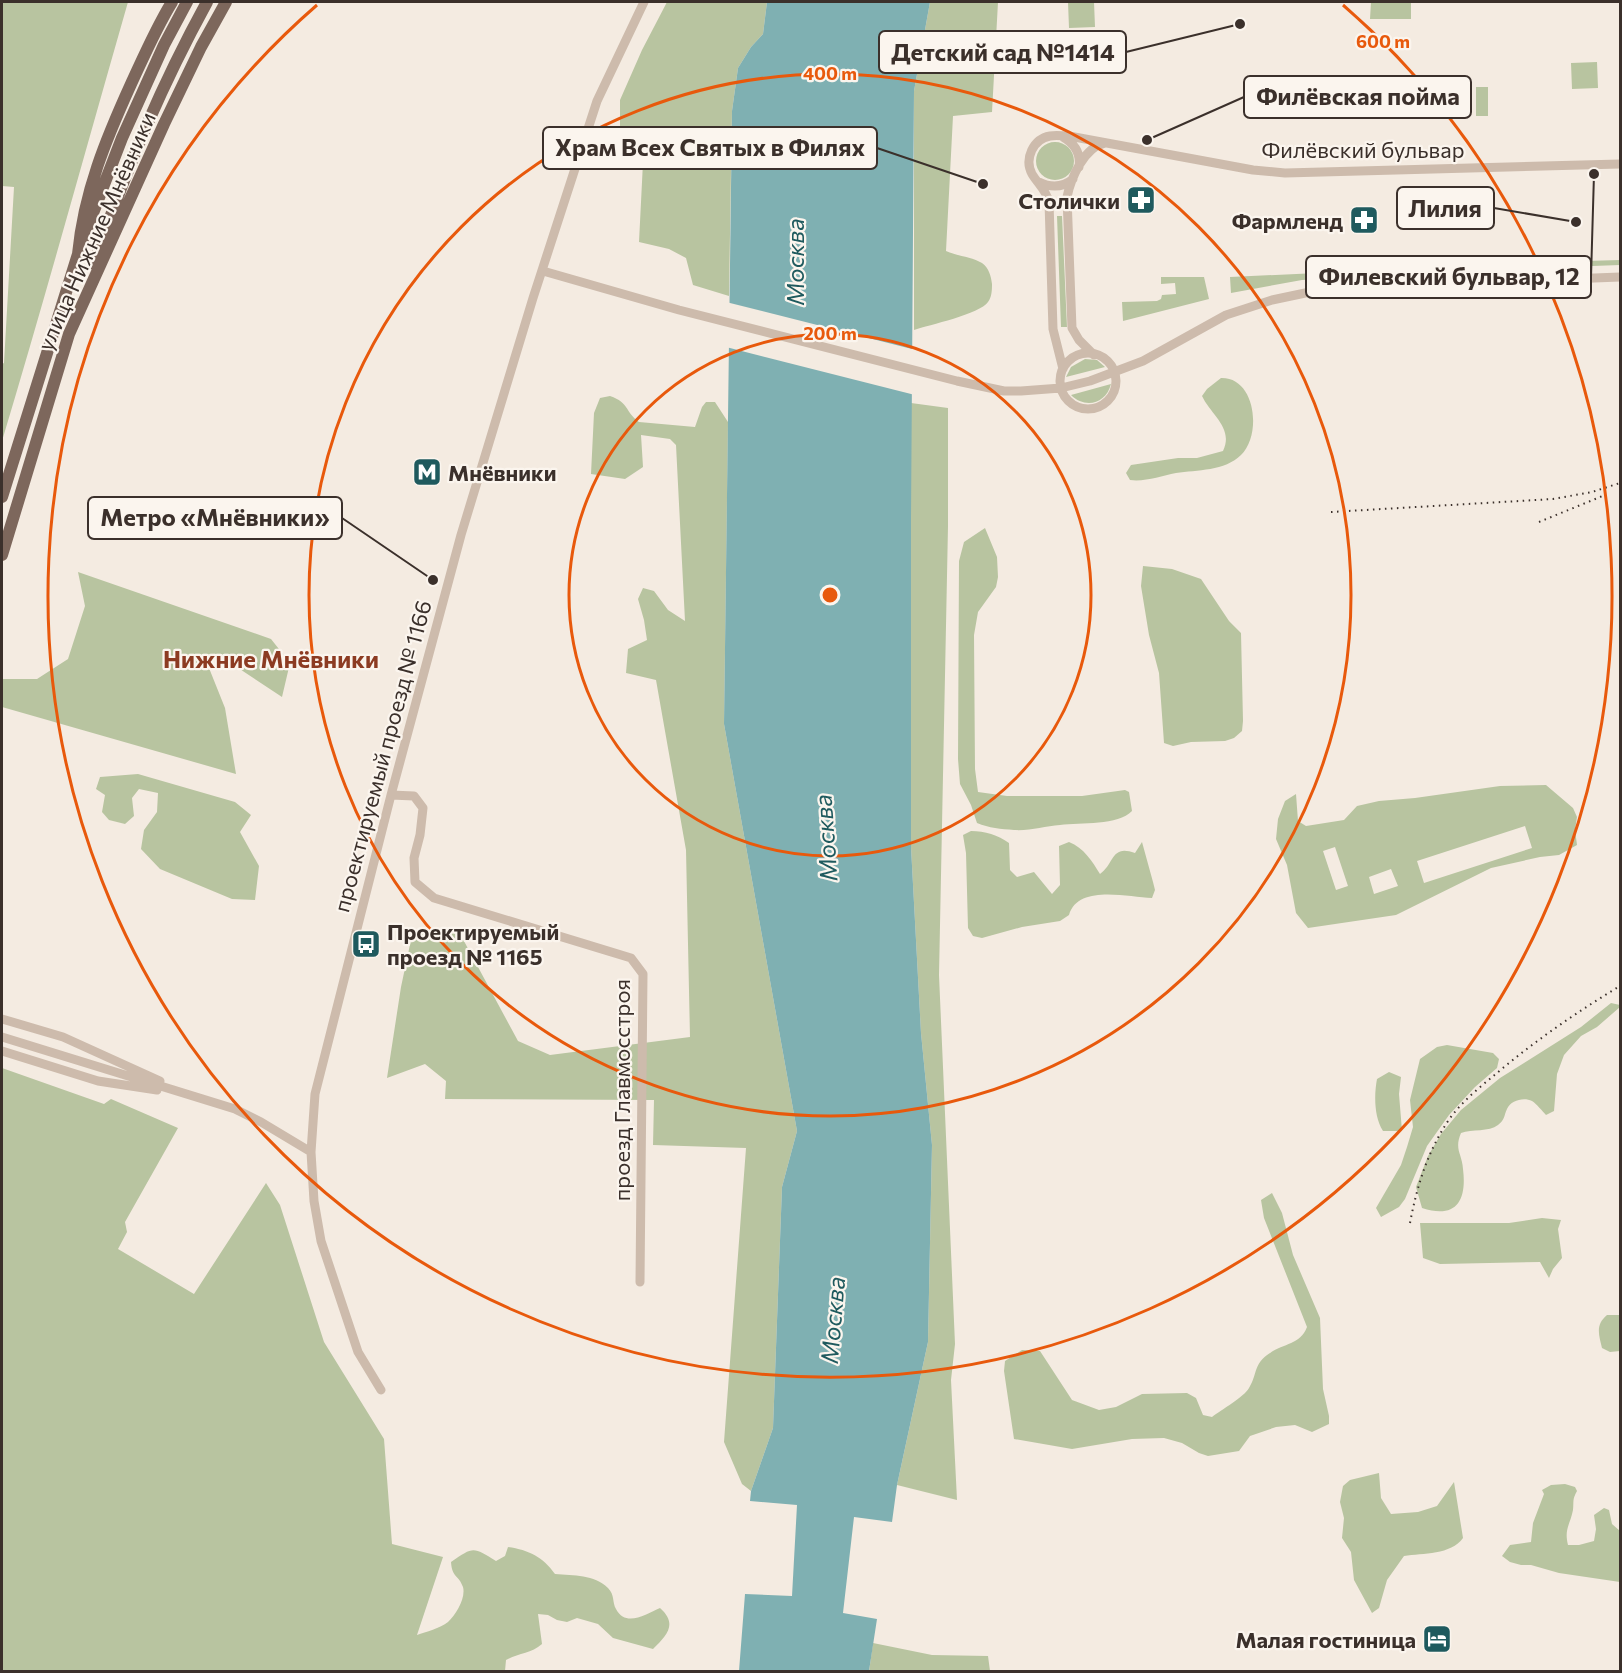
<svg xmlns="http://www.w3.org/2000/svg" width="1622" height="1673" font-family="Commissioner,sans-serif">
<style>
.green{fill:#b8c4a0;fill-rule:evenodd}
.water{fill:#7fb0b2}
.pier{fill:#f4ebe1}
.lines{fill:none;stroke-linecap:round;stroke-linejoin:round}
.minor{stroke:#cdbbac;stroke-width:9}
.major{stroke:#7d675c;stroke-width:12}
.rail{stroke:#3b302b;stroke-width:2;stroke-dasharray:1.5 4.5;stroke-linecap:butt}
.ring{fill:none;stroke:#e8590c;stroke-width:3}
.labels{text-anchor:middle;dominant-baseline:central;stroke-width:4.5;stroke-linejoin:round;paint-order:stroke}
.street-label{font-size:22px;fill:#3b302b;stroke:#fbf5ee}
.poi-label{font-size:22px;font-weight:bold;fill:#3b302b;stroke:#fbf5ee;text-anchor:end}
.water-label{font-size:24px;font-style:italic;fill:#1f5a5e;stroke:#fbf5ee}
.neighbourhood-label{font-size:24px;font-weight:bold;fill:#8c3b22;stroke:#fbf5ee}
.centre{fill:#e8590c;stroke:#fbf5ee;stroke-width:3}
.ring-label{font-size:18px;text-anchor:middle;font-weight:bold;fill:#e8590c;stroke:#fbf5ee;stroke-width:4.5;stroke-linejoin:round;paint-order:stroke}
.leader{fill:none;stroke:#3b302b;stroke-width:2}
.callout-dot{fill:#3b302b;stroke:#fbf5ee;stroke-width:2}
.callout{fill:#fbf5ee;stroke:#3b302b;stroke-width:2}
.callout-label{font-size:24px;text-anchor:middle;font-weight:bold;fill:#3b302b}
</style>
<rect width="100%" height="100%" fill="#f4ebe1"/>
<path class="green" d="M 2,2 L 128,2 C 86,148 46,295 2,441 L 2,364 L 4,363 L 14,187 L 2,186 Z
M 667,2 L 767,2 L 763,34 L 751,47 L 738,68 L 732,111 L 729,296 L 693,285 L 686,258 L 669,249 L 639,242 L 643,162 L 640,155 L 620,133 L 620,100 L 642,50 Z
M 930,2 L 998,2 L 992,112 L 953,116 L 946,251 C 957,256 972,257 982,263 C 989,268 991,276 992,284 C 992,289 992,297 988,302 C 980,314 929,325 914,330 L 914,91 Z
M 1068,2 L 1094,2 L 1095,27 L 1069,28 Z
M 1371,2 L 1411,2 L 1411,19 L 1370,19 Z
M 1597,62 L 1598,88 L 1572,89 L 1571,63 Z
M 1476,87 L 1488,87 L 1488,116 L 1476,116 Z
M1036 161a19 19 0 1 1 38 0a19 19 0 1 1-38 0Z
M 1057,216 L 1062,216 L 1067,327 L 1061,327 Z
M 1466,260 L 1468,263 L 1468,271 L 1302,280 L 1231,293 L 1230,277 L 1465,266 Z
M 1620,260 L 1620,265 L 1481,270 L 1483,264 Z
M 1161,277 L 1204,277 L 1209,299 L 1123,321 L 1122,302 L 1157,301 L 1161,299 L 1162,295 L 1176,294 L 1175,283 L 1161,284 Z
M 1085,359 L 1097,360 L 1105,367 L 1066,377 L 1071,367 Z
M 1221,378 C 1256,377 1262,435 1241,455 C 1225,471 1197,470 1176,473 C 1161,476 1145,482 1130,480 L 1126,473 L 1131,465 L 1178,458 L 1197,458 L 1223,451 C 1234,428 1211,415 1202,396 L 1207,389 Z
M 1111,384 C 1106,404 1085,409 1071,395 Z
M 610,396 C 630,403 624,411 639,422 L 695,427 L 702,407 L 706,402 L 715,402 L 728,422 L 724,724 L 797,1131 L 782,1187 L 773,1428 L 751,1491 L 742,1484 L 724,1442 L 746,1148 L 653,1145 L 654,1100 L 445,1099 L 446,1081 L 425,1064 L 387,1078 L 401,987 L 412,935 L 458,930 L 518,1041 L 550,1055 L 690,1037 L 686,850 L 656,680 L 626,673 L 628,649 L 647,640 L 644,620 L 638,599 L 643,588 L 654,591 L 668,610 L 685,621 L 676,445 L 670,439 L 641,435 L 643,467 L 625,479 L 591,474 L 594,413 L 600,398 Z
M 911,403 L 948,408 L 948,526 L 939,975 L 955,1344 L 951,1380 L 957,1500 L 897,1485 L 928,1342 L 932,1145 L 921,1033 L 911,847 Z
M 985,528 L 997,557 L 998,577 L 996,587 L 978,612 L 974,635 L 975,769 L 978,792 L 1007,796 L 1082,796 L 1125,790 L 1129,792 L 1132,811 C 1118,826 1081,822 1060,825 C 1045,826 1030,831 1014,830 C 1001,829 989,828 977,823 L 971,805 L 960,784 L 958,759 L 959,561 L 964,542 Z
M 1143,566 L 1172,569 L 1201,579 L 1229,621 L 1241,633 L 1243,721 L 1242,731 L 1234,738 L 1225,741 L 1191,742 L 1173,746 L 1164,743 L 1159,673 L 1149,635 L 1141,586 Z
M 78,572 L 271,639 L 290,663 L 282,697 L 217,654 L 205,658 L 225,708 L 236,774 L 2,707 L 2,679 L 37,679 L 68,659 L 85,606 Z
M 138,774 L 235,802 L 251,815 L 240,832 L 259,866 L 255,900 L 232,899 L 160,869 L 141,849 L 144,830 L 157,812 L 158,793 L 139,789 L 132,798 L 134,816 L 125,824 L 109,820 L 102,812 L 105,795 L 96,789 L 100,777 Z
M 1546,785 L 1573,808 L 1577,817 L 1575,830 L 1577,845 L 1559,855 L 1540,857 L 1491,868 L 1396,915 L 1308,928 L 1296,913 L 1287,865 L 1276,839 L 1278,819 L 1285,801 L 1296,794 L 1298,821 L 1306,826 L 1344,820 L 1357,806 L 1379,801 L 1415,798 L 1500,786 ZM 1525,826 L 1532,848 L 1424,883 L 1417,861 ZM 1335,847 L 1348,886 L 1336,890 L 1323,851 ZM 1391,869 L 1398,886 L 1374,894 L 1369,877 Z
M 971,831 C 985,831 998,835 1009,843 L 1010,870 L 1017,877 L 1034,872 L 1052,894 L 1060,885 L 1059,846 L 1069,842 C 1084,848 1092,861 1100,874 C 1115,863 1111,844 1135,853 L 1142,842 L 1153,882 L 1155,890 L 1152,898 C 1127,897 1078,884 1069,915 L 1060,921 L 1022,927 L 982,938 L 973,936 L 968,928 L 966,853 L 963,835 Z
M 1611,1003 L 1620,1005 L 1620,1007 L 1597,1027 L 1581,1036 L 1564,1055 L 1557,1074 L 1554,1111 L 1546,1115 C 1542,1111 1537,1104 1532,1101 C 1524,1097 1511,1100 1507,1109 C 1504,1115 1505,1120 1498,1125 C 1489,1132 1472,1129 1461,1133 C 1454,1150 1462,1153 1463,1169 C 1467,1201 1456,1219 1422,1208 L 1416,1187 L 1428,1156 L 1441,1134 L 1461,1110 L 1500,1078 L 1581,1027 Z
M 1447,1045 L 1493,1053 L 1499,1059 L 1497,1068 L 1475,1087 L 1449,1115 L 1427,1146 L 1405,1199 L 1399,1207 L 1381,1217 L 1376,1208 L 1401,1165 L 1407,1147 L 1413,1127 L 1410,1100 L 1420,1059 L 1437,1047 Z
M 2,1068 L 104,1104 L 111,1099 L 178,1128 L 125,1222 L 127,1232 L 118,1249 L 194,1294 L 266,1183 L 280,1205 L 324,1342 L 384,1439 L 392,1544 L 443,1557 L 417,1635 C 426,1632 440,1628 448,1622 C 456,1615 466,1598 463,1587 C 459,1575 452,1578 451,1562 C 474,1546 473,1547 496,1561 L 505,1556 L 508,1547 C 529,1550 543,1557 555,1574 C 574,1576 594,1574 608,1588 C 615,1595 612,1602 616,1609 C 626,1628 646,1614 660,1608 C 678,1624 667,1635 653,1649 L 613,1638 L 598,1624 L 577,1618 L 567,1622 L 557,1620 L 548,1615 L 538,1614 L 542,1644 C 531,1654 518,1653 506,1660 L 505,1671 L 2,1671 Z
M 1389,1072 L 1401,1077 L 1399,1094 L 1402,1131 L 1383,1131 C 1374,1117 1374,1095 1377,1079 Z
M 1272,1193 L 1282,1213 L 1293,1255 L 1320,1318 L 1323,1389 L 1329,1416 L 1329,1424 L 1312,1432 L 1295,1425 L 1276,1427 L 1250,1436 L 1239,1451 L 1208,1456 L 1199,1453 L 1182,1443 L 1164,1438 L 1132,1439 L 1072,1449 L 1014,1439 L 1004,1371 L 1005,1361 L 1022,1350 L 1040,1351 L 1072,1400 L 1099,1410 L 1116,1407 L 1142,1394 L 1187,1393 L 1196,1398 L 1203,1415 L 1212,1417 C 1221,1410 1244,1397 1249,1388 C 1258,1373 1253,1364 1270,1353 C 1284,1343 1300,1345 1307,1327 L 1264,1218 L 1261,1200 Z
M 1542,1218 L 1561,1220 L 1558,1229 L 1562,1258 L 1553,1269 L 1549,1278 L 1540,1262 L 1440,1264 L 1423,1258 L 1420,1223 L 1509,1223 Z
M 1607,1315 L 1620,1315 L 1620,1351 L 1610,1352 L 1602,1348 C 1599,1335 1595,1325 1607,1315 Z
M 1379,1473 L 1381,1498 L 1391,1514 L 1418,1512 L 1437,1506 L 1454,1482 L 1463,1538 C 1451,1555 1423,1553 1404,1556 L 1387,1580 L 1379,1608 L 1372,1613 L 1354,1580 L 1351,1552 L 1342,1538 L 1344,1518 L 1340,1502 L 1343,1486 L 1350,1480 Z
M 1565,1484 L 1575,1487 L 1577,1491 C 1572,1500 1574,1501 1573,1510 C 1570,1525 1564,1529 1568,1545 L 1579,1545 L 1594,1541 L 1596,1529 L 1594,1515 L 1604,1508 L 1609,1510 L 1612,1524 L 1620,1531 L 1620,1582 L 1559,1573 L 1531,1565 L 1521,1565 L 1510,1562 L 1502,1556 L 1510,1545 L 1531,1542 L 1533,1523 L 1544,1494 L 1542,1490 L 1551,1485 Z
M 873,1643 L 932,1655 L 988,1656 L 990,1671 L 869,1672 Z"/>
<path class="water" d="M 767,2 L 930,2 L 914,91 L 911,518 L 911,847 L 921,1033 L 932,1145 L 928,1342 L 897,1485 L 892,1522 L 854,1517 L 843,1613 L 877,1619 L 869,1671 L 739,1671 L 745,1594 L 792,1596 L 797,1505 L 750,1501 L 751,1491 L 773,1428 L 782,1187 L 797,1131 L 724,724 L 732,111 L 738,68 L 751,47 L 763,34 Z"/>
<path class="pier" d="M 726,302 L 916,350 L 915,395 L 726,347 Z"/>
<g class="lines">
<path class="minor" d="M 1063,137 C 1075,144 1081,154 1079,167
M 1039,182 C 1051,188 1062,188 1073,179
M 543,271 L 679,310 L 957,381 L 1004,391 L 1021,391 L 1061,388 L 1090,381 L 1143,361 L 1226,315 L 1272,300 L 1310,292 L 1437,284 L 1620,277
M1060 381a28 28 0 1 1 56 0a28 28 0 1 1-56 0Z
M 1094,355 L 1079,340 L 1072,328 L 1067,197 C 1071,178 1084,147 1105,143
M 1063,369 L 1053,329 L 1049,202 C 1046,190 1038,184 1032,174 C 1024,159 1033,139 1050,136 C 1056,135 1063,136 1069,136 L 1253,170 L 1285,173 L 1620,164
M 391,795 L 414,796 L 423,808 L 420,835 L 414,858 L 415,882 L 434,898 L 631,958 L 643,974 L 640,1282
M 2,1019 L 63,1037 L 160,1081
M 2,1037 L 235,1109 L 261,1122 L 311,1152
M 2,1051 L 98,1081 L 157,1090
M 381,1390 L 358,1352 L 321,1241 L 314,1201 L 311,1152 L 315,1094 L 391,795 L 461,535 L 533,298 L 597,101 L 644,2"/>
<path class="major" d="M 83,239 L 122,138 L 164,45 L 187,2
M 94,264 C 124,173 161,86 207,2
M 2,497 L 78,254 C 84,192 106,139 131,84 C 144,56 156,28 172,2
M 2,555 L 69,334 L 164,124 L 201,47 L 226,2"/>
<path class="rail" d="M 1331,512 L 1553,499 L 1592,492 L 1620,483
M 1539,522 L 1605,495
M 1410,1223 C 1417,1186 1427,1153 1448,1121 C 1461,1102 1480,1087 1497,1073 C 1536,1040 1577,1012 1620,986"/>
</g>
<g class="ring">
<circle cx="830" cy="595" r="261"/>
<circle cx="830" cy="595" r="521"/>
<path d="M1343 5A782 782 0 1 1 317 5"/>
</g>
<defs>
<g id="pharmacy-square" transform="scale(1.5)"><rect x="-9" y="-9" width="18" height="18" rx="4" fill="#1f5a5e" stroke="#fbf5ee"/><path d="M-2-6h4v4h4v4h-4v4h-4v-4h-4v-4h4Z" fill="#fff"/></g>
<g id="metro-square" transform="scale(1.5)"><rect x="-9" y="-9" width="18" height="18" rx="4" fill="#1f5a5e" stroke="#fbf5ee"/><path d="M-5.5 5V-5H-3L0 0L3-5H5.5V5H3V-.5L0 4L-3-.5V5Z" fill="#fff"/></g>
<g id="bus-square" transform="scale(1.5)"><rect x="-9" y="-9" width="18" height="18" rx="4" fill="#1f5a5e" stroke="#fbf5ee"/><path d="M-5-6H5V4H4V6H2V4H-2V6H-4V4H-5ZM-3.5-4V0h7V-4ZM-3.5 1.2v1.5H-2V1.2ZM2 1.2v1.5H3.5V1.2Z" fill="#fff"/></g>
<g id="hotel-square" transform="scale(1.5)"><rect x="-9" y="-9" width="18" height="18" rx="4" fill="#1f5a5e" stroke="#fbf5ee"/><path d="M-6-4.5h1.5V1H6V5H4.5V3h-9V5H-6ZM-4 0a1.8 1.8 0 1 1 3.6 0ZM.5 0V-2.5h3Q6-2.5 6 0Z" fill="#fff"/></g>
</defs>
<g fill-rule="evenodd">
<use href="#pharmacy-square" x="1141" y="200"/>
<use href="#pharmacy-square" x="1364" y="220"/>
<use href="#metro-square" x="427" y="472"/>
<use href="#bus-square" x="366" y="944"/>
<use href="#hotel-square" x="1437" y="1639"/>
</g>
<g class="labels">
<g class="street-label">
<text x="1363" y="149">Филёвский бульвар</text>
<text transform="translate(96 231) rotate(-66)">улица Нижние Мнёвники</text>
<text transform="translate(382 756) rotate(-75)">проектируемый проезд № 1166</text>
<text transform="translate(621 1090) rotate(-90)">проезд Главмосстроя</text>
</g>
<g class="poi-label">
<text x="1120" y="200">Столички</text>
<text x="1343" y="220">Фармленд</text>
<text x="448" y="472" text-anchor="start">Мнёвники</text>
<text x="387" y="931" text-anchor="start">Проектируемый<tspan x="387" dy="25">проезд № 1165</tspan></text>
<text x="1416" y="1639">Малая гостиница</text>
</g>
<g class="water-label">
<text transform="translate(794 262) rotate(-90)">Москва</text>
<text transform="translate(825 838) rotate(-94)">Москва</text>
<text transform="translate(832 1320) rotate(-85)">Москва</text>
</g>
<g class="neighbourhood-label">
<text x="271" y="658">Нижние Мнёвники</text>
</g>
</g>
<circle cx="830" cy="595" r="9" class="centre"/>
<g class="ring-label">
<text x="1383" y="48">600 m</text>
<text x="830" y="80">400 m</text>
<text x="830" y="340">200 m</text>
</g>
<path class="leader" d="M1240 24L1126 52M1147 140L1244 97M983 184L877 148M1576 222L1494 208M1594 174L1591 277M433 580L342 518"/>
<g class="callout-dot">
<circle cx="1240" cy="24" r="6"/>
<circle cx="1147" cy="140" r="6"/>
<circle cx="983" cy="184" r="6"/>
<circle cx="1576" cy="222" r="6"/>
<circle cx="1594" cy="174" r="6"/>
<circle cx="433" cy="580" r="6"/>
</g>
<g class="callout">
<rect x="879" y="31" width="247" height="42" rx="6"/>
<rect x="1244" y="76" width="227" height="42" rx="6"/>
<rect x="543" y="127" width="334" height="42" rx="6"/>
<rect x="1397" y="187" width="97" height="42" rx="6"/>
<rect x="1306" y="256" width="285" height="42" rx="6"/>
<rect x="88" y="497" width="254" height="42" rx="6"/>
</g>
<g class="callout-label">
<text x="1003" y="61">Детский сад №1414</text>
<text x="1358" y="105">Филёвская пойма</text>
<text x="710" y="156">Храм Всех Святых в Филях</text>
<text x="1445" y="217">Лилия</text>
<text x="1449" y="285">Филевский бульвар, 12</text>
<text x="215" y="526">Метро «Мнёвники»</text>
</g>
<rect width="1622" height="1673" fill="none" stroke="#3b302b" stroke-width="6"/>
</svg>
